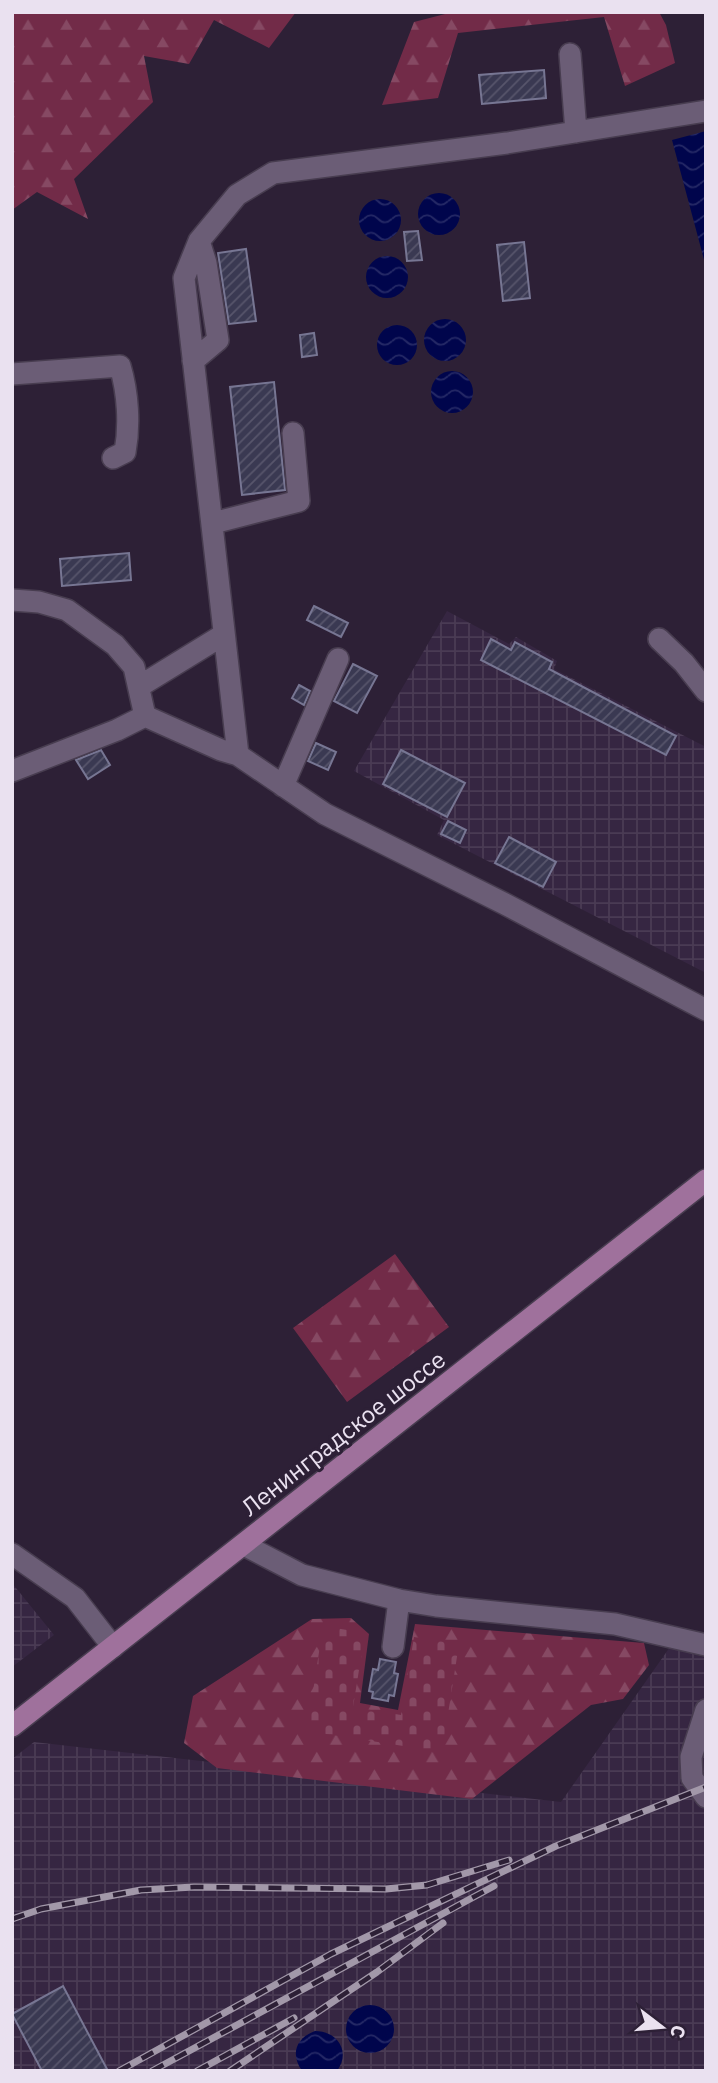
<svg xmlns="http://www.w3.org/2000/svg" width="718" height="2083" font-family="'IBM Plex Sans',sans-serif">
<style>
.industrial{fill:url(#industrial-grid)}
.forest{fill:url(#forest-firs)}
.cemetery{fill:url(#cemetery-stones)}
.water{fill:url(#water-waves)}
.building{fill:url(#building-hatch);stroke:#777693;stroke-width:2}
.lines{fill:none;stroke-linecap:round;stroke-linejoin:round}
.minor-casing{stroke:#483d50;stroke-width:24}
.major-casing{stroke:#483d50;stroke-width:24}
.minor{stroke:#6b5d76;stroke-width:21}
.major{stroke:#9f719c;stroke-width:21}
.rail-casing{stroke:#a298a9;stroke-width:7}
.rail{stroke:#2d2036;stroke-width:4.5;stroke-dasharray:13;stroke-linecap:butt}
.labels{text-anchor:middle;dominant-baseline:central;stroke-width:6;stroke-linejoin:round;paint-order:stroke}
.street-label{font-size:24px;fill:#eae1f0;stroke:#2d2036}
</style>
<defs>
<pattern id="industrial-grid" width="8" height="8" patternUnits="userSpaceOnUse" patternTransform="scale(1.75)"><rect width="8" height="8" fill="#362642"/><path d="M0 4h8M4 0v8" fill="none" stroke="#4a3b54"/></pattern>
<pattern id="forest-firs" width="22" height="20" patternUnits="userSpaceOnUse" patternTransform="scale(1.75)"><rect width="22" height="20" fill="#722b48"/><path d="M5 1l3.5 6h-7zM16 11l3.5 6h-7z" fill="#864963"/></pattern>
<pattern id="cemetery-stones" width="16" height="16" patternUnits="userSpaceOnUse" patternTransform="scale(1.75)"><rect width="16" height="16" fill="#722b48"/><path d="M2 7V4a2 2 0 0 1 4 0v3zM10 15v-3a2 2 0 0 1 4 0v3z" fill="#864963"/></pattern>
<pattern id="water-waves" width="16" height="10" patternUnits="userSpaceOnUse" patternTransform="scale(1.75)"><rect width="16" height="10" fill="#00054c"/><path d="M0 5q4-4 8 0t8 0" fill="none" stroke="#252966"/></pattern>
<pattern id="building-hatch" width="6" height="6" patternUnits="userSpaceOnUse" patternTransform="scale(1.75)"><rect width="6" height="6" fill="#3a3952"/><path d="M-1 1l2-2M0 6l6-6M5 7l2-2" fill="none" stroke="#57556b"/></pattern>
</defs>
<rect width="100%" height="100%" fill="#2d2036"/>
<path class="industrial" d="M 447,611 L 509,644 L 516,637 L 557,661 L 554,669 L 706,747 L 706,973 L 437,835 L 444,820 L 354,771 Z
M 12,1583 L 54,1635 L 12,1667 Z
M 670,1647 L 706,1658 L 706,2071 L 12,2071 L 12,1759 L 34,1742 L 561,1802 Z"/>
<path class="forest" d="M 12,12 L 296,12 L 269,48 L 214,20 L 189,64 L 144,56 L 153,102 L 74,179 L 88,219 L 37,192 L 12,210 Z
M 453,12 L 659,12 L 666,25 L 675,63 L 625,86 L 604,17 L 458,33 L 438,98 L 382,105 L 414,22 Z
M 395,1254 L 449,1327 L 347,1402 L 293,1328 Z
M 351,1618 L 369,1634 L 360,1703 L 398,1710 L 415,1624 L 644,1643 L 649,1665 L 623,1699 L 591,1705 L 472,1799 L 217,1768 L 184,1743 L 193,1696 L 312,1619 Z"/>
<path class="cemetery" d="M 323,1626 L 365,1633 L 353,1707 L 401,1715 L 414,1637 L 459,1644 L 442,1752 L 307,1731 Z"/>
<path class="water" d="M 706,131 L 706,267 L 672,140 Z
M418 214a21 21 0 1 1 42 0a21 21 0 1 1-42 0Z
M359 220a21 21 0 1 1 42 0a21 21 0 1 1-42 0Z
M366 277a21 21 0 1 1 42 0a21 21 0 1 1-42 0Z
M424 340a21 21 0 1 1 42 0a21 21 0 1 1-42 0Z
M377 345a20 20 0 1 1 40 0a20 20 0 1 1-40 0Z
M431 392a21 21 0 1 1 42 0a21 21 0 1 1-42 0Z
M346 2029a24 24 0 1 1 48 0a24 24 0 1 1-48 0Z
M 315,2031 C 338,2031 351,2052 337,2071 L 302,2071 C 290,2054 296,2038 315,2031 Z"/>
<path class="building" d="M 544,70 L 546,98 L 482,104 L 479,75 Z
M 418,231 L 422,260 L 407,261 L 404,232 Z
M 524,242 L 530,298 L 503,301 L 497,245 Z
M 246,249 L 256,321 L 229,324 L 218,253 Z
M 314,333 L 317,355 L 302,357 L 300,335 Z
M 274,382 L 285,490 L 242,495 L 230,387 Z
M 129,553 L 131,580 L 62,586 L 60,559 Z
M 314,606 L 348,623 L 341,637 L 307,620 Z
M 491,639 L 511,650 L 515,642 L 552,662 L 549,669 L 676,736 L 666,755 L 481,660 Z
M 353,664 L 377,676 L 357,713 L 334,701 Z
M 299,685 L 310,691 L 304,705 L 292,698 Z
M 316,743 L 336,752 L 328,770 L 308,761 Z
M 101,750 L 110,765 L 88,779 L 76,760 Z
M 401,750 L 465,783 L 447,817 L 383,784 Z
M 448,821 L 466,830 L 460,843 L 441,834 Z
M 509,837 L 556,862 L 543,887 L 495,863 Z
M 380,1659 L 396,1662 L 394,1673 L 398,1674 L 394,1696 L 389,1695 L 388,1701 L 372,1698 L 373,1692 L 369,1691 L 373,1669 L 378,1670 Z
M 63,1986 L 108,2071 L 42,2071 L 12,2014 Z"/>
<g class="lines">
<g class="minor-casing">
<path id="minor" d="M 570,54 L 576,132
M 193,361 L 218,340 L 206,263 L 199,241
M 12,374 L 120,366 C 128,393 130,425 125,452 L 113,458
M 213,523 L 299,501 L 293,433
M 12,600 L 39,602 L 67,610 L 115,645 L 134,667 L 145,716
M 659,639 L 684,663 L 706,691
M 140,686 L 223,635
M 238,755 L 184,278 L 199,241 L 237,195 L 273,173 L 507,143 L 706,111
M 12,771 L 117,730 L 145,716 L 221,750 L 238,755 L 325,814 L 505,904 L 706,1010
M 283,786 L 338,659
M 244,1545 L 302,1575 L 399,1600 L 436,1606 L 615,1624 L 706,1645
M 12,1554 L 75,1598 L 113,1647
M 393,1647 L 399,1600
M 706,1710 L 691,1757 L 692,1778 L 706,1797"/>
</g>
<g class="major-casing">
<path id="major" d="M 12,1726 L 706,1180"/>
</g>
<use href="#minor" class="minor"/>
<use href="#major" class="major"/>
<g class="rail-casing">
<path id="rail" d="M 12,1919 L 41,1909 L 141,1890 L 194,1887 L 386,1889 L 427,1885 L 509,1860
M 119,2071 L 331,1954 L 556,1846 L 706,1787
M 152,2071 L 494,1886
M 197,2071 L 294,2018
M 230,2071 L 377,1972 L 443,1923"/>
</g>
<use href="#rail" class="rail"/>
</g>
<g class="labels">
<g class="street-label">
<text transform="translate(343 1433) rotate(-38)">Ленинградское шоссе</text>
</g>
</g>
<rect width="718" height="2083" fill="none" stroke="#eae1f0" stroke-width="28"/>
<g transform="translate(662 2027) rotate(106)" stroke="#2d2036" stroke-width="5" paint-order="stroke">
<path d="M0-5L12 26L0 18L-12 26Z" fill="#eae1f0"/>
<text y="-10" font-size="19" font-weight="bold" text-anchor="middle" fill="#eae1f0">С</text>
</g>
</svg>
